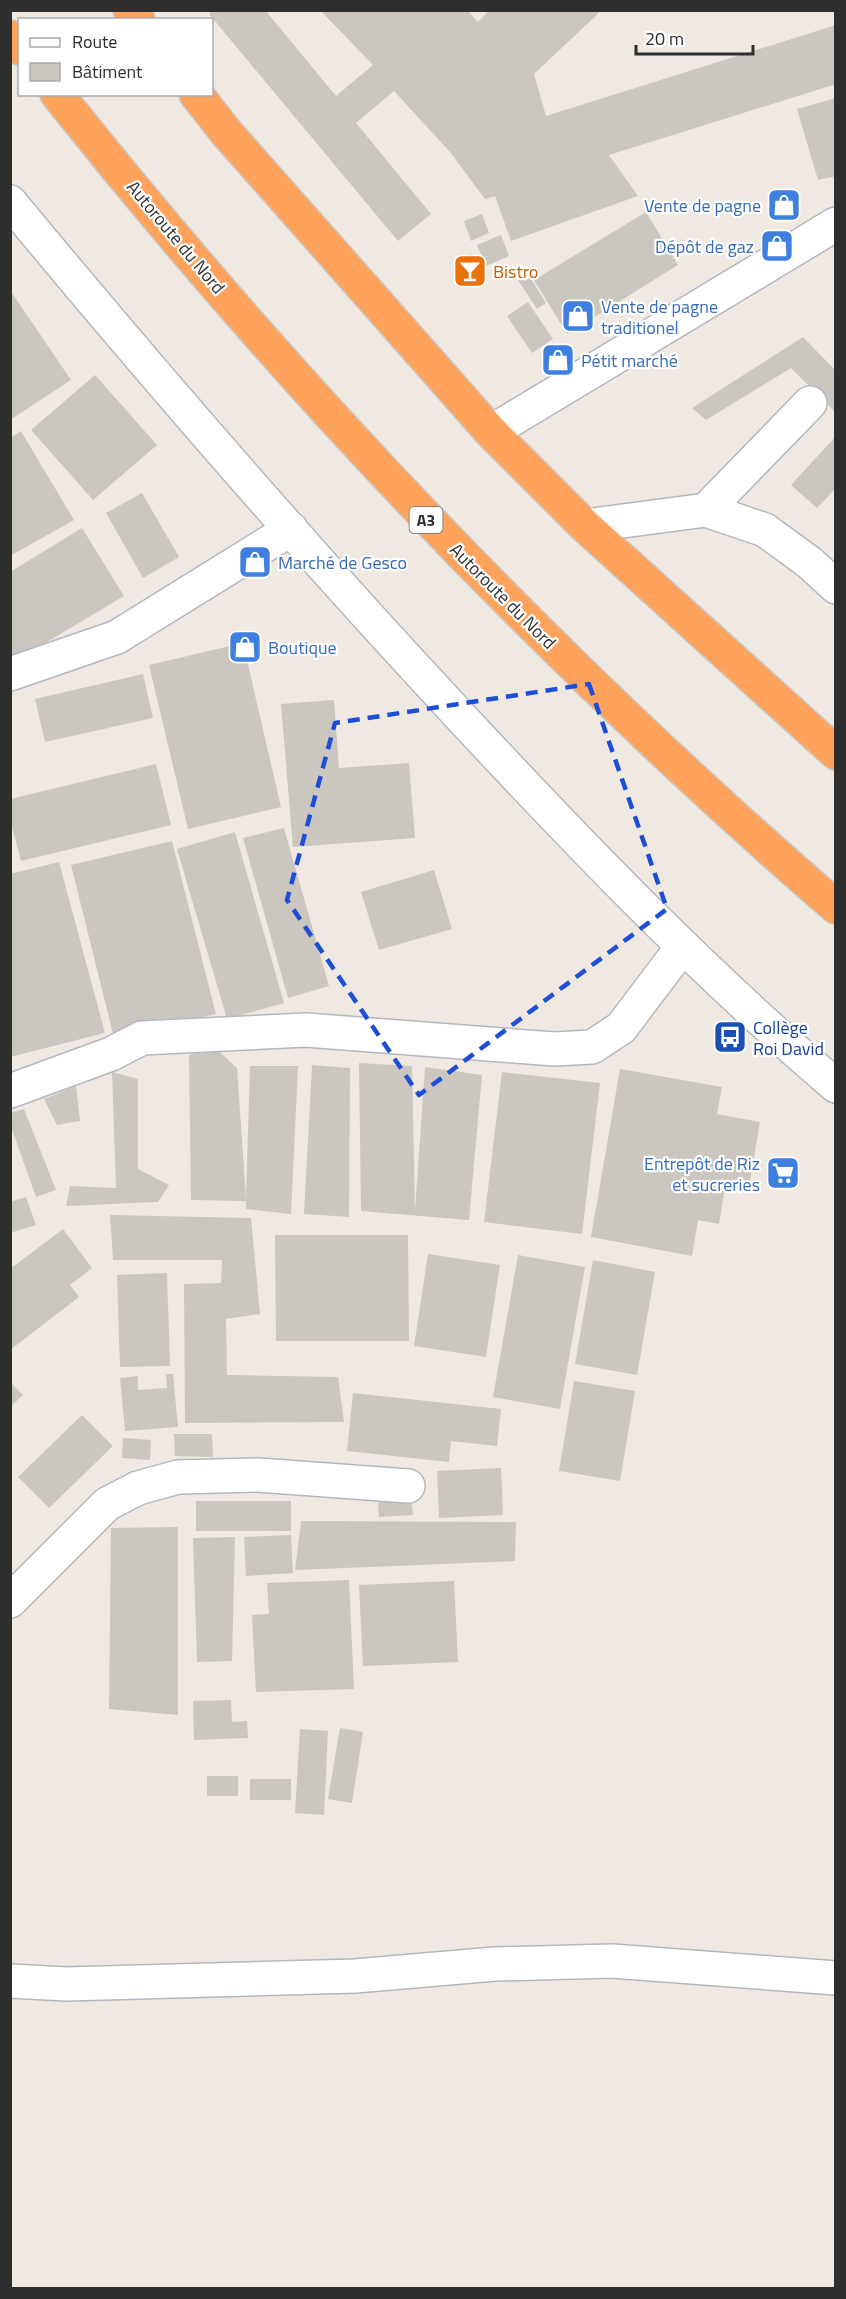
<svg xmlns="http://www.w3.org/2000/svg" width="846" height="2299" font-family="'Titillium Web',sans-serif">
<style>
.building{fill:#cbc7bf}
.lines{fill:none;stroke-linecap:round;stroke-linejoin:round}
.minor-casing{stroke:#b4b7c1;stroke-width:36}
.highway-casing{stroke:#c9c9c9;stroke-width:36}
.minor{stroke:#fff;stroke-width:33}
.highway{stroke:#ffa35c;stroke-width:33}
.marked{fill:none;stroke:#1d4ed8;stroke-width:4.5;stroke-dasharray:12 8;stroke-linejoin:round}
.labels{text-anchor:middle;dominant-baseline:central;stroke-width:4.5;stroke-linejoin:round;paint-order:stroke}
.shield{fill:#fff;stroke:#6d6d6d;stroke-width:1.5}
.shield-label{font-size:16px;font-weight:bold;fill:#2e2e2e}
.shop-label{font-size:18px;fill:#366cbe;stroke:#fff;text-anchor:start}
.street-label{font-size:18px;fill:#2e2e2e;stroke:#fff}
.food-label{font-size:18px;fill:#c56008;stroke:#fff;text-anchor:start}
.transit-label{font-size:18px;fill:#164399;stroke:#fff;text-anchor:start}
</style>
<rect width="100%" height="100%" fill="#efe9e1"/>
<path class="building" d="M 213,10 L 265,10 L 336,96 L 373,65 L 320,10 L 467,10 L 478,22 L 487,13 L 485,10 L 602,10 L 534,74 L 546,116 L 836,25 L 836,84 L 609,155 L 638,196 L 511,241 L 495,196 L 485,199 L 450,152 L 394,91 L 356,123 L 431,214 L 398,241 L 209,14 Z
M 836,98 L 836,176 L 818,180 L 797,109 Z
M 646,212 L 678,265 L 567,334 L 534,280 Z
M 482,214 L 489,233 L 471,241 L 464,221 Z
M 501,235 L 509,256 L 486,266 L 477,245 Z
M 470,253 L 482,266 L 469,279 L 457,266 Z
M 528,274 L 546,303 L 537,309 L 518,280 Z
M 10,290 L 71,380 L 10,420 Z
M 528,302 L 553,339 L 532,353 L 507,316 Z
M 803,337 L 836,371 L 836,413 L 791,368 L 706,420 L 692,408 Z
M 95,375 L 157,445 L 93,500 L 31,430 Z
M 21,431 L 74,520 L 10,556 L 10,438 Z
M 836,436 L 836,488 L 817,508 L 791,485 Z
M 142,493 L 179,557 L 143,578 L 106,513 Z
M 82,528 L 124,596 L 10,664 L 10,572 Z
M 243,643 L 281,807 L 188,829 L 149,665 Z
M 143,674 L 153,718 L 45,742 L 35,699 Z
M 334,700 L 339,768 L 409,763 L 415,838 L 293,847 L 281,704 Z
M 156,764 L 171,825 L 21,861 L 10,819 L 10,799 Z
M 284,828 L 329,986 L 288,998 L 243,838 Z
M 235,832 L 284,1003 L 227,1019 L 177,849 Z
M 172,841 L 216,1014 L 114,1038 L 71,865 Z
M 59,862 L 105,1033 L 10,1057 L 10,874 Z
M 434,870 L 452,929 L 379,950 L 361,892 Z
M 207,1040 L 237,1068 L 246,1198 L 250,1066 L 298,1066 L 291,1214 L 246,1209 L 246,1201 L 191,1200 L 189,1056 Z
M 359,1063 L 412,1066 L 415,1211 L 425,1067 L 482,1075 L 469,1220 L 361,1211 Z
M 312,1065 L 350,1068 L 349,1217 L 304,1214 Z
M 620,1069 L 722,1087 L 717,1114 L 760,1122 L 748,1193 L 725,1188 L 719,1224 L 698,1220 L 692,1256 L 591,1237 Z
M 112,1072 L 138,1079 L 138,1169 L 169,1185 L 158,1202 L 66,1206 L 70,1186 L 116,1188 Z
M 502,1072 L 600,1083 L 582,1234 L 484,1222 Z
M 76,1086 L 80,1121 L 57,1125 L 44,1099 Z
M 24,1109 L 56,1190 L 36,1197 L 10,1124 L 10,1113 Z
M 26,1197 L 36,1225 L 10,1233 L 10,1202 Z
M 110,1215 L 251,1218 L 260,1314 L 226,1319 L 227,1375 L 338,1377 L 344,1422 L 185,1423 L 184,1284 L 221,1283 L 222,1260 L 113,1260 Z
M 63,1229 L 92,1268 L 70,1285 L 79,1297 L 10,1350 L 10,1269 Z
M 275,1235 L 408,1235 L 409,1341 L 276,1341 Z
M 428,1254 L 500,1265 L 486,1357 L 414,1346 Z
M 518,1255 L 585,1267 L 560,1409 L 493,1397 Z
M 593,1260 L 655,1272 L 637,1375 L 575,1364 Z
M 167,1273 L 170,1366 L 120,1367 L 117,1275 Z
M 166,1374 L 173,1374 L 178,1427 L 125,1431 L 120,1378 L 138,1376 L 138,1390 L 167,1388 Z
M 574,1381 L 635,1391 L 620,1481 L 559,1471 Z
M 10,1382 L 23,1395 L 10,1407 Z
M 353,1393 L 501,1409 L 497,1446 L 451,1441 L 449,1462 L 347,1451 Z
M 82,1415 L 113,1446 L 49,1508 L 18,1477 Z
M 174,1434 L 212,1434 L 213,1457 L 175,1456 Z
M 123,1438 L 151,1440 L 150,1460 L 122,1458 Z
M 501,1468 L 503,1515 L 439,1518 L 437,1471 Z
M 411,1498 L 413,1515 L 379,1517 L 378,1501 Z
M 196,1501 L 291,1501 L 291,1531 L 196,1531 Z
M 301,1521 L 516,1522 L 515,1561 L 295,1570 Z
M 178,1527 L 178,1715 L 109,1709 L 111,1528 Z
M 291,1535 L 293,1573 L 246,1576 L 244,1537 Z
M 235,1537 L 232,1661 L 197,1662 L 193,1538 Z
M 349,1580 L 354,1689 L 256,1692 L 252,1615 L 269,1614 L 267,1583 Z
M 454,1581 L 458,1662 L 363,1666 L 359,1585 Z
M 231,1700 L 232,1722 L 247,1721 L 248,1738 L 194,1740 L 193,1701 Z
M 340,1728 L 363,1732 L 352,1803 L 328,1799 Z
M 300,1729 L 328,1731 L 324,1815 L 295,1813 Z
M 207,1776 L 238,1776 L 238,1796 L 207,1796 Z
M 250,1779 L 291,1779 L 291,1800 L 250,1800 Z"/>
<g class="lines">
<g class="minor-casing">
<path id="minor" d="M 10,202 C 155,377 304,549 459,715 C 579,844 701,971 836,1086
M 491,432 L 836,224
M 706,510 L 810,403
M 585,526 L 706,510 L 765,530 L 810,563 L 836,587
M 10,674 L 117,637 L 291,529
M 10,1091 L 111,1054 L 142,1038 L 306,1030 L 554,1049 L 592,1047 L 621,1028 L 683,946
M 10,1601 L 107,1504 L 138,1488 L 178,1477 L 258,1475 L 408,1486
M 10,1981 L 67,1984 L 355,1976 L 495,1964 L 612,1961 L 836,1978"/>
</g>
<g class="highway-casing">
<path id="highway" d="M 130,10 L 138,20
M 10,37 L 20,48
M 57,94 C 292,389 551,660 836,907
M 196,94 L 225,131 L 491,432 L 585,526 L 836,753"/>
</g>
<use href="#minor" class="minor"/>
<use href="#highway" class="highway"/>
</g>
<path class="marked" d="M 589,684 L 667,909 L 419,1095 L 287,900 L 335,723 Z"/>
<defs>
<g id="shop-square" transform="scale(1.725)"><rect x="-9" y="-9" width="18" height="18" rx="4" fill="#3f7fe0" stroke="#fff"/><path d="M-5-2.5h2.3a2.7 3.5 0 0 1 5.4 0H5L5.5 6h-11ZM-1.5-2.5h3a1.5 2.3 0 0 0-3 0Z" fill="#fff"/></g>
<g id="bar-square" transform="scale(1.725)"><rect x="-9" y="-9" width="18" height="18" rx="4" fill="#e8710a" stroke="#fff"/><path d="M-6-5H6L.8 .8V4.5H3.5V6h-7V4.5H-.8V.8Z" fill="#fff"/></g>
<g id="bus-square" transform="scale(1.725)"><rect x="-9" y="-9" width="18" height="18" rx="4" fill="#1a4fb4" stroke="#fff"/><path d="M-5-6H5V4H4V6H2V4H-2V6H-4V4H-5ZM-3.5-4V0h7V-4ZM-3.5 1.2v1.5H-2V1.2ZM2 1.2v1.5H3.5V1.2Z" fill="#fff"/></g>
<g id="supermarket-square" transform="scale(1.725)"><rect x="-9" y="-9" width="18" height="18" rx="4" fill="#3f7fe0" stroke="#fff"/><path d="M-6-5.5h2.5l.6 2H6L4.5 2H-2.5L-4.4-4H-6ZM-1.5 3.2a1.3 1.3 0 1 0 .1 0ZM3 3.2a1.3 1.3 0 1 0 .1 0Z" fill="#fff"/></g>
</defs>
<g fill-rule="evenodd">
<use href="#shop-square" x="784" y="205"/>
<use href="#shop-square" x="777" y="246"/>
<use href="#bar-square" x="470" y="271"/>
<use href="#shop-square" x="578" y="316"/>
<use href="#shop-square" x="558" y="360"/>
<use href="#shop-square" x="255" y="562"/>
<use href="#shop-square" x="245" y="647"/>
<use href="#bus-square" x="730" y="1037"/>
<use href="#supermarket-square" x="783" y="1173"/>
</g>
<g class="labels">
<rect class="shield" x="409.5" y="507" width="33" height="26" rx="4.5"/>
<g class="shield-label">
<text x="426" y="520">A3</text>
</g>
<g class="shop-label">
<text x="761" y="205" text-anchor="end">Vente de pagne</text>
<text x="754" y="246" text-anchor="end">Dépôt de gaz</text>
<text x="601" y="306">Vente de pagne<tspan x="601" dy="21">traditionel</tspan></text>
<text x="581" y="360">Pétit marché</text>
<text x="278" y="562">Marché de Gesco</text>
<text x="268" y="647">Boutique</text>
<text x="760" y="1163" text-anchor="end">Entrepôt de Riz<tspan x="760" dy="21">et sucreries</tspan></text>
</g>
<g class="street-label">
<text transform="translate(176 237) rotate(50)">Autoroute du Nord</text>
<text transform="translate(503 596) rotate(45)">Autoroute du Nord</text>
</g>
<g class="food-label">
<text x="493" y="271">Bistro</text>
</g>
<g class="transit-label">
<text x="753" y="1027">Collège<tspan x="753" dy="21">Roi David</tspan></text>
</g>
</g>
<rect width="846" height="2299" fill="none" stroke="#2e2e2e" stroke-width="24"/>
<rect x="18" y="18" width="195" height="78" fill="#ffffff" stroke="#ababab" stroke-width="1.5"/>
<rect x="30" y="38" width="30" height="9" fill="#ffffff" stroke="#ababab" stroke-width="1.5"/>
<text x="72" y="48" font-size="18" fill="#2e2e2e">Route</text>
<rect x="30" y="63" width="30" height="18" fill="#cbc7bf" stroke="#ababab" stroke-width="1.5"/>
<text x="72" y="78" font-size="18" fill="#2e2e2e">Bâtiment</text>
<path d="M636 45v9h117v-9" fill="none" stroke="#2e2e2e" stroke-width="3"/>
<text x="645" y="45" font-size="18" fill="#2e2e2e" stroke="#ffffff" stroke-width="4.5" paint-order="stroke">20 m</text>
</svg>
